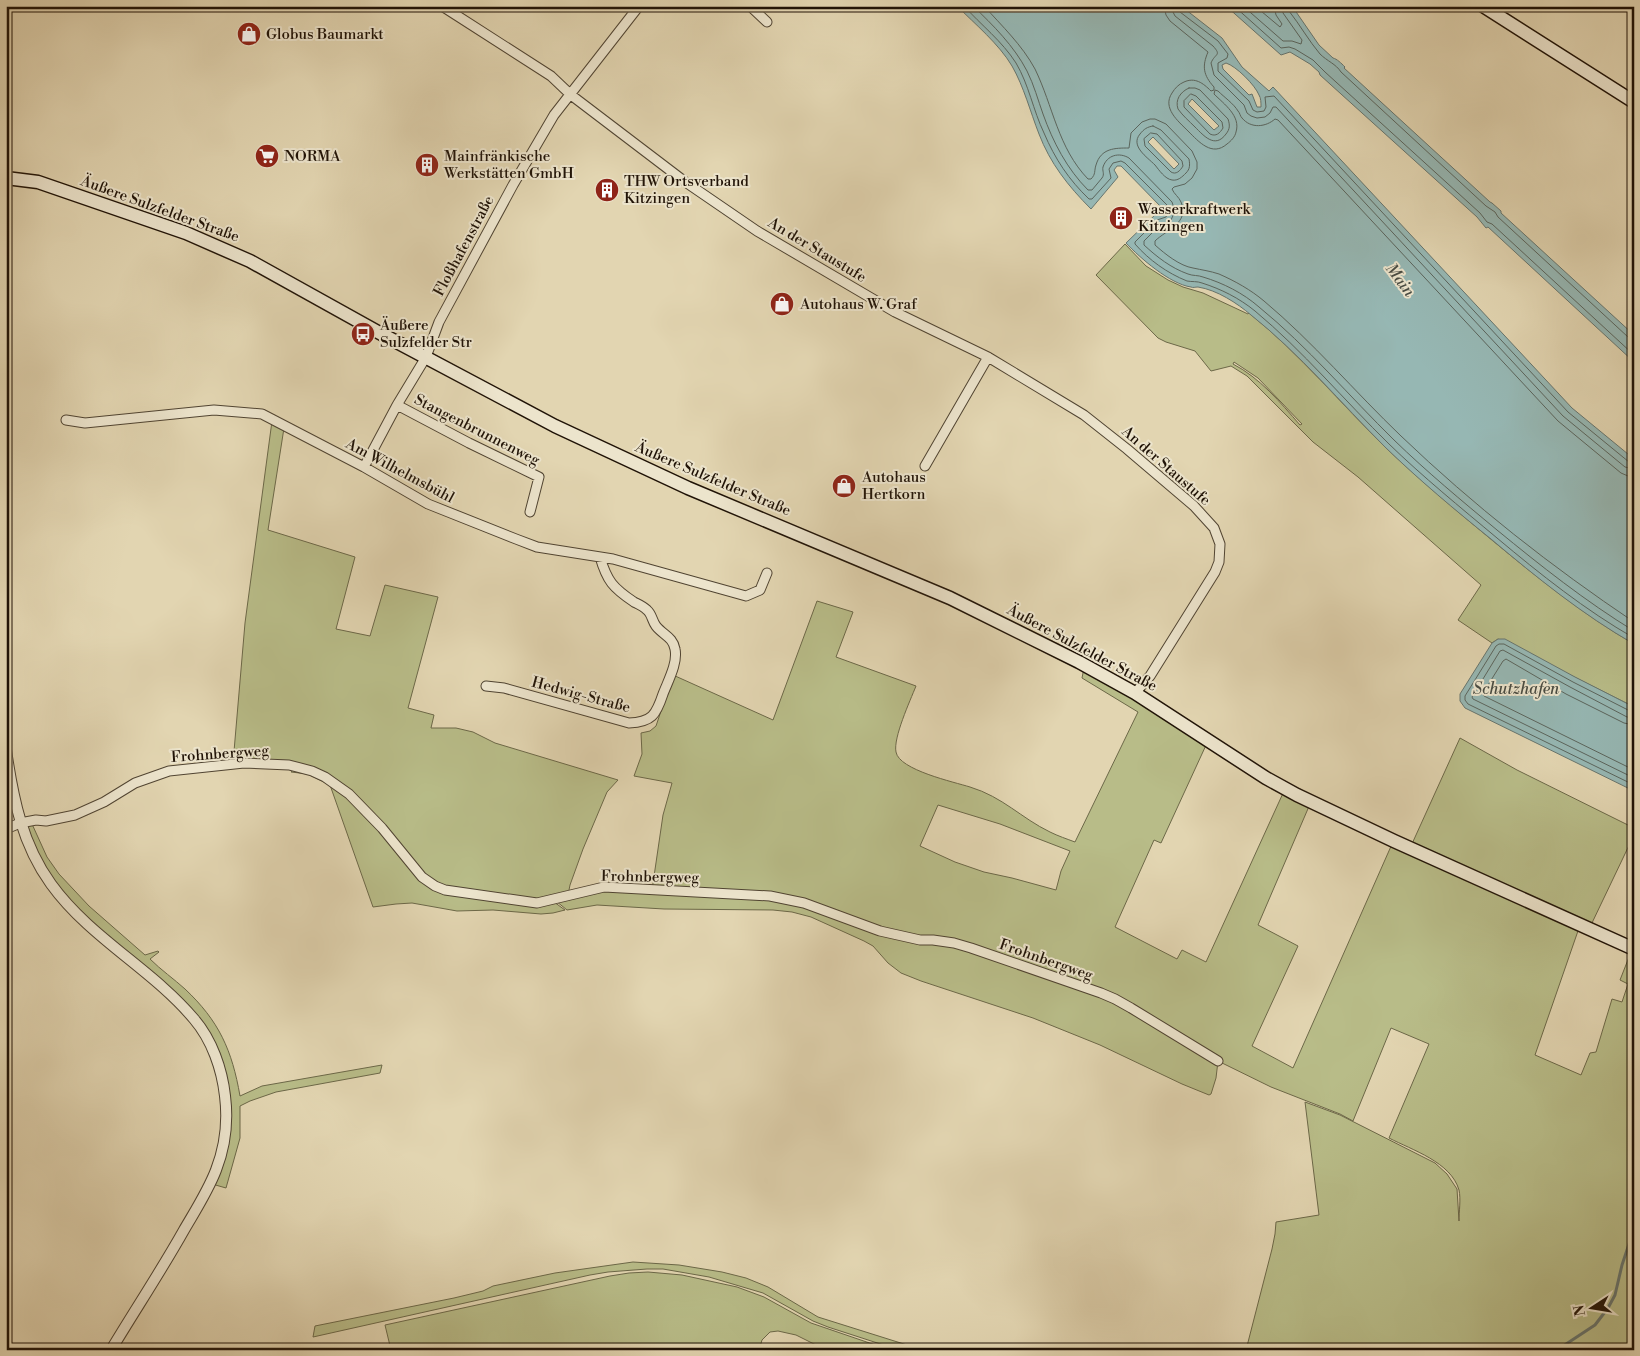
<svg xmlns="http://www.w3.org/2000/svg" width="1640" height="1356" font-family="'Libre Bodoni',serif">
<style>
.green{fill:#b8bc88;stroke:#6c6848;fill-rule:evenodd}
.water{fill:#96b7b3;stroke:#67756e;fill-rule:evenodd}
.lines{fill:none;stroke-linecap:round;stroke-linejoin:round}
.shore{stroke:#5b655d;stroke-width:1}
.stream{stroke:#67756e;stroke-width:3}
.minor-casing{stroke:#504432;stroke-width:11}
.tertiary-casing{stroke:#504432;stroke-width:12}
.secondary-casing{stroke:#201307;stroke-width:15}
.minor{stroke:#ece4cc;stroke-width:9}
.tertiary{stroke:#ece4cc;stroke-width:10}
.secondary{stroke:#ece4cc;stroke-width:12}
.labels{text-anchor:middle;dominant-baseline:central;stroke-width:4;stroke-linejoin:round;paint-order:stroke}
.poi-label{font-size:15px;fill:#201307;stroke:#ece4cc;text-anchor:start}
.street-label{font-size:15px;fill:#201307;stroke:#ece4cc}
.water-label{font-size:16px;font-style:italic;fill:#494c43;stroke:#ece4cc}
</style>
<rect width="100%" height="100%" fill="#e2d5b1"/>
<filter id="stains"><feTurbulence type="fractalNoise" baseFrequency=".004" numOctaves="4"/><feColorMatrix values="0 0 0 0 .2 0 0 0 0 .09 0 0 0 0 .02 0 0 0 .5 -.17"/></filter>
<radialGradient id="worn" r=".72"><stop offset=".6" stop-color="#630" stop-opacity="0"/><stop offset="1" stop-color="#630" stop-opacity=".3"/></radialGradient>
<path class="green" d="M 1125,244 L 1146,266 L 1168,280 L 1183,287 L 1203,293 L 1248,314 L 1249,313 C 1299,353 1341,404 1387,449 C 1421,481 1457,511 1493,541 C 1538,578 1584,615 1634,644 L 1634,707 L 1498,639 L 1492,643 L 1458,620 L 1481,585 L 1358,477 L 1313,442 L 1247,376 L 1231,366 L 1211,371 L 1195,351 L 1166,342 L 1158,338 L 1096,275 ZM 1234,362 L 1258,378 L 1302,424 L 1300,425 C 1280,402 1260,378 1233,364 Z
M 272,421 L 284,428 L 268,530 L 355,557 L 336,629 L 370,636 L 385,585 L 438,597 L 408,708 L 434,715 L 431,728 L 456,728 L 473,732 L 495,743 L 618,780 L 607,792 L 583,849 L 570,885 L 568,895 L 537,902 L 487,895 L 488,898 L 534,904 L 554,902 L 565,910 L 553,913 L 541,914 L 493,910 L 457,911 L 412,903 L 396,904 L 373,907 L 330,785 L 308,774 L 291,772 L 293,770 L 290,767 C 336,774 366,810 394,844 L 396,844 C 387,831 376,820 365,809 C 323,765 293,760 233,763 L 245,623 Z
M 817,601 L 853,612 L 836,657 L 916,686 C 910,701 893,738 896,752 C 899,770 954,782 970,787 C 1003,797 1021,818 1050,832 C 1058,836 1067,839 1075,842 L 1138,712 L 1082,678 L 1084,668 L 1207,743 L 1161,843 L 1154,840 L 1115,927 L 1177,959 L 1182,950 L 1206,962 L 1284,791 L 1310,804 L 1258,925 L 1298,946 L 1252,1046 L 1293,1068 L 1392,844 L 1579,928 L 1535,1055 L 1581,1075 L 1590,1053 L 1596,1052 L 1612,999 L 1622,1002 L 1628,984 L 1620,980 L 1631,952 L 1634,953 L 1634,971 L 1628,983 L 1634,987 L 1634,1339 L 1629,1346 L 1633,1350 L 1246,1350 L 1272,1249 L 1275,1234 L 1276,1222 L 1319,1215 L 1305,1102 L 1340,1115 L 1435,1163 L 1447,1174 L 1457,1189 L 1459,1221 C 1459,1211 1461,1199 1459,1190 C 1451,1162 1412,1150 1389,1138 L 1429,1044 L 1391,1028 L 1353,1121 L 1340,1114 L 1271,1087 L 1218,1061 L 1216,1078 L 1211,1094 L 1209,1095 L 1182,1084 L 1100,1045 L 1033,1018 L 921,981 L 901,973 L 888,963 L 873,946 L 864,941 L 811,917 L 792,912 L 773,910 L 664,909 L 597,905 L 567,910 L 556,901 L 595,890 L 652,890 L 663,815 L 672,783 L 634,776 L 642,754 L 641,733 L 650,731 L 656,726 L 673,675 L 773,720 ZM 938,805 L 1000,824 L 1070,851 L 1061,871 L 1056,890 L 1012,878 L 984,872 L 955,862 L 920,846 Z
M 1460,738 L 1517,770 L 1634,828 L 1634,835 L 1591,925 L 1411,846 Z
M 32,824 L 47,857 L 59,874 L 89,906 L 145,955 L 158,951 L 159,952 L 150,959 C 161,970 174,979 185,989 C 219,1021 232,1050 240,1096 L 262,1086 L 382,1065 L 380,1073 L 276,1092 L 250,1101 L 240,1106 L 240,1138 L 226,1188 L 212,1184 L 229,1127 L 209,1036 L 68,901 L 39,861 L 26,826 Z
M 633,1262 L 679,1265 L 722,1272 L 746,1278 L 768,1287 L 818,1317 L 923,1350 L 899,1350 L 828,1327 L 813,1321 L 763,1293 L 709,1277 L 663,1269 L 647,1269 L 608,1272 L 590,1275 L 313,1337 L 315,1326 L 454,1298 L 483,1291 L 493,1286 L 555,1273 Z
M 648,1272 L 682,1275 L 737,1287 L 764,1297 L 811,1323 L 890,1350 L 848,1350 L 835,1345 L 816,1345 L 796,1335 L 778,1331 L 770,1332 L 762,1340 L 759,1350 L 391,1350 L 385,1325 L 610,1276 L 629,1273 Z"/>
<path class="water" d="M 957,6 L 1181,6 L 1222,38 L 1242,67 L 1269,91 L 1273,87 L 1572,408 L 1634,459 L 1634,644 C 1583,615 1536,577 1491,539 C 1455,510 1419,480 1385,447 C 1341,403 1300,354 1251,315 C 1237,303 1217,290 1198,287 C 1195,287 1193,288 1191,287 C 1170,284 1140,258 1126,243 L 1157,213 L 1160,215 L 1162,214 L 1164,210 L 1162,208 L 1121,166 L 1117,166 L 1114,170 L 1118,177 L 1091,209 C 1068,186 1050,163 1039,134 C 1030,111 1024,87 1012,66 C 999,44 975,24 957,6 ZM 1226,63 C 1236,66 1255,85 1259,95 C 1261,98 1261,103 1261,107 L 1257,107 L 1252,94 L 1249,95 L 1223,69 L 1222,65 ZM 1192,99 L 1219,126 L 1214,130 L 1188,104 ZM 1153,137 L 1179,164 L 1174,169 L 1148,142 Z
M 1226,6 L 1292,6 L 1319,45 L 1333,58 C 1337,59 1341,63 1345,67 L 1344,68 L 1490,202 L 1492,203 L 1501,211 L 1501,213 L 1634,335 L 1634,362 L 1488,227 L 1486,228 L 1477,217 L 1320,75 L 1319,72 L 1310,64 L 1290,52 L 1281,55 Z
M 1505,639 L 1575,677 L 1634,707 L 1634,791 L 1465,708 L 1460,701 L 1460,694 L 1492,643 L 1498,639 Z"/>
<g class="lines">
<path class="shore" d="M 964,6 C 981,25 1002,41 1016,63 C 1029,85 1033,110 1044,133 C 1055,159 1069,180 1089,199 L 1092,199 L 1111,178 L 1109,169 L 1113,163 L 1121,161 L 1125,163 L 1167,205 L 1169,211 L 1166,217 L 1157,220 L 1135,242 L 1135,244 C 1149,260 1167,273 1187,281 C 1192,282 1197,281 1202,283 C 1221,289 1239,298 1255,311 C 1303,351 1344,400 1389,444 C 1423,477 1460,507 1497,538 C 1540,574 1585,610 1634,638
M 973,6 C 993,25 1014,46 1027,71 C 1034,85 1038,100 1043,114 C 1053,142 1067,169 1088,190 L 1092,190 C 1095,186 1099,182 1102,178 C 1105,174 1102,171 1103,167 C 1107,155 1119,152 1129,158 L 1172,202 L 1175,211 L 1171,220 L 1166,225 L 1159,226 L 1144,241 L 1144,245 C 1157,257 1171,268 1188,274 C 1193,276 1198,275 1203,277 C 1223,283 1243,293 1259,307 C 1308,347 1349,396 1394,440 C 1427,472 1462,501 1497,530 C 1541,566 1585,601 1634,631
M 984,6 C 1002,26 1022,45 1035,69 C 1053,106 1058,148 1088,179 L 1091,179 C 1096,174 1094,171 1096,165 C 1101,148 1115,148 1129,148 L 1131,133 L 1142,122 L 1150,119 L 1155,119 L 1166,124 L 1192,151 L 1197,162 L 1197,169 L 1192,178 L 1185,184 L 1174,187 L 1172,189 C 1174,194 1179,197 1181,202 C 1190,223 1166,230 1155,241 L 1155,245 C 1165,254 1180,266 1193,268 C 1202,270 1210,271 1219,274 C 1235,281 1251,290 1264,301 C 1313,342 1355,392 1401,436 C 1473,505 1552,567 1634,622
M 1164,6 L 1166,15 L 1170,21 L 1208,52 C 1202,66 1203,75 1214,87 L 1214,90 L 1211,91 C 1203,83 1195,77 1184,82 C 1179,84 1175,88 1172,93 C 1162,108 1178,121 1188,131 C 1199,142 1212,157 1227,144 C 1231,141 1235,137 1236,132 C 1241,116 1224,104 1214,94 L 1215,90 L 1218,91 C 1224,97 1234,104 1238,111 C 1240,113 1240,116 1242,118 C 1251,129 1266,127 1275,119 L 1278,120 L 1558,421 L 1621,473 L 1628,476 L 1634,477
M 1172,6 L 1173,12 L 1175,16 L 1213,46 C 1222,56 1215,53 1211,63 L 1214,75 L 1244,105 L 1247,113 L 1251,116 L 1257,118 L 1265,117 L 1270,113 L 1273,107 L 1276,107 L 1563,416 L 1625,467 L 1634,469
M 1178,6 L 1180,12 L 1218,41 L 1228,54 L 1227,58 L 1218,63 L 1218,71 L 1249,101 L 1253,110 L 1257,112 L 1264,111 L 1266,107 L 1265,97 L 1274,96 L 1568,412 L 1629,462 L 1634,463
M 1234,6 L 1281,48 L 1289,47 L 1295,49 L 1313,60 L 1325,72 L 1480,213 L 1487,222 L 1492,224 L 1634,355
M 1243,6 L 1283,41 L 1292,41 L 1301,44 L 1302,40 L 1283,13 L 1282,6
M 1255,6 L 1280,27 L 1282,24 L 1276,15 L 1274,6
M 1288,6 L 1289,11 C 1300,25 1309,41 1320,54 C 1327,61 1336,64 1341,72 L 1486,206 L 1495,212 L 1498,217 L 1628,337 L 1634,339
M 1189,88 L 1195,88 L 1200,90 L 1228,119 C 1230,125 1230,129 1226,134 C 1215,149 1204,136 1195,127 C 1189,121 1183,116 1178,109 C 1175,100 1180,92 1189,88 Z
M 1191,94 L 1196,96 L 1222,122 L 1223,128 C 1220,133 1216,137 1210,134 L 1184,107 L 1184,101 Z
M 1153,126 L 1161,130 L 1189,159 C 1190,165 1190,169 1186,173 C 1182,177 1178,181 1172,180 C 1165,179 1159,170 1155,165 C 1147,157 1130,146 1140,134 C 1144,129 1147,127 1153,126 Z
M 1151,133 L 1157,134 L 1182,161 L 1183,166 C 1180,171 1176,175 1171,172 L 1145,146 L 1144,139 Z
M 1634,711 L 1630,711 L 1573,682 L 1504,644 L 1499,644 L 1496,646 L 1465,696 L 1465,700 L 1468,704 L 1634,785
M 1634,718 L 1627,717 L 1570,687 L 1503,650 L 1500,651 L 1472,697 L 1473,699 L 1634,778
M 1634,725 L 1624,723 L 1566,694 L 1506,659 L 1503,661 L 1483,693 L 1484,696 L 1634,770"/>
<path class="stream" d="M 1557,1350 L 1595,1325 L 1608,1308 L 1615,1295 L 1622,1265 L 1634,1229"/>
<g class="minor-casing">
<path id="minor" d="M 442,6 L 551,76 L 571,95 L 684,181 L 757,231 L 895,312 L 988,357 L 1084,415 L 1127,449 L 1194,506 L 1214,528 L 1220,544 L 1219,562 L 1215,572 L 1150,676 L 1135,693
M 750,6 L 767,22
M 397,405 L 469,443 L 539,477 L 530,512
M 66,420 L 85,423 L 214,410 L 262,414 L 364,467 L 428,504 L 516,539 L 537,547 L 613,559 L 746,596 L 760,590 L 767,573
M 925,466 L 988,357
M 364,467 L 397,405 L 426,357 L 439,322 L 513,185 L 554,115 L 639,6
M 486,686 L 504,688 L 629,723 C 652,722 656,715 663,694 C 668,681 678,663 675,649 C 673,637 663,635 656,626 C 652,621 652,614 647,610 C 643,606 638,604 634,602 C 613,588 607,581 600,557
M 6,829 L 20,823 L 36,820 L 46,821 L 75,815 L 104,802 L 135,783 L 169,771 L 244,763 L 289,765 L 312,771 L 325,777 L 349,794 L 382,828 L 422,877 L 435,886 L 445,890 L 537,903 L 604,887 L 770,896 L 804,903 L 880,931 L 920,940 L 933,940 L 954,943 L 971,948 L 1101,993 L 1115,999 L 1131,1008 L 1218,1061"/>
</g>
<g class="tertiary-casing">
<path id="tertiary" d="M 6,750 C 13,798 22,844 51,884 C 90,938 152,969 194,1019 C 212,1040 222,1069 225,1096 C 228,1120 225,1147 216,1170 C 208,1191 195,1211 184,1230 C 161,1271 135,1310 111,1350"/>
</g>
<g class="secondary-casing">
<path id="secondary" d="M 1483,6 L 1634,102
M 6,178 L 38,182 L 186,233 L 250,261 L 376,331 L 555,426 L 688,488 L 950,598 L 1079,662 L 1135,693 L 1266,778 L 1297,795 L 1394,841 L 1634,949"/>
</g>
<use href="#minor" class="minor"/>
<use href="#tertiary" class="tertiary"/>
<use href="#secondary" class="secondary"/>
</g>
<defs>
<g id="shop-disc" transform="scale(1.25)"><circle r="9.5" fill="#8f2418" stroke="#ece4cc"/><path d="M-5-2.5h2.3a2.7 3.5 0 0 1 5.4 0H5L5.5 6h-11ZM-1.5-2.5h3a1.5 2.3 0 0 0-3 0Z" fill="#fff"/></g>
<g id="supermarket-disc" transform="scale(1.25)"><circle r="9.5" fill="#8f2418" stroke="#ece4cc"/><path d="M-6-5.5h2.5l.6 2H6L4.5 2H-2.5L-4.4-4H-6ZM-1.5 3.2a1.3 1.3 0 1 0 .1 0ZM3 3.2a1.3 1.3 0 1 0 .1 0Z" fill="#fff"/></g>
<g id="building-disc" transform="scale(1.25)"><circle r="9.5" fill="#8f2418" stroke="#ece4cc"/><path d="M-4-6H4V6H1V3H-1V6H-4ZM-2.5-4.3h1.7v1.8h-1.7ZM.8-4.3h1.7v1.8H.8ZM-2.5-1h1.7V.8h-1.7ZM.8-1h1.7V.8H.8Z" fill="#fff"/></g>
<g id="bus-disc" transform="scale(1.25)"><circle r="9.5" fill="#8f2418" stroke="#ece4cc"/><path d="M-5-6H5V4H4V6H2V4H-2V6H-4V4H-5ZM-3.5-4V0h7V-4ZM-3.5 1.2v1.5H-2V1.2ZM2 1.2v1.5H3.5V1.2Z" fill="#fff"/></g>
</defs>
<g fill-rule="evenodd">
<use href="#shop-disc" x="249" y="34"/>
<use href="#supermarket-disc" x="267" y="156"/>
<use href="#building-disc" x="427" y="165"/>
<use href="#building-disc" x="607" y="190"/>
<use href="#building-disc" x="1121" y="218"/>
<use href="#shop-disc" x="782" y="304"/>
<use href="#bus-disc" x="363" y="334"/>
<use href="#shop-disc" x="844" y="486"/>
</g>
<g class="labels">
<g class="poi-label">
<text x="266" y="34">Globus Baumarkt</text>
<text x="284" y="156">NORMA</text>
<text x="444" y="156">Mainfränkische<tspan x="444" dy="17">Werkstätten GmbH</tspan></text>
<text x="624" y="181">THW Ortsverband<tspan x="624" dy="17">Kitzingen</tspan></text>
<text x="1138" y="209">Wasserkraftwerk<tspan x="1138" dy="17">Kitzingen</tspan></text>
<text x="800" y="304">Autohaus W. Graf</text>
<text x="380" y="325">Äußere<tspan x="380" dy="17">Sulzfelder Str</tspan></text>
<text x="862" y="477">Autohaus<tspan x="862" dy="17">Hertkorn</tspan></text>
</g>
<g class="street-label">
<text transform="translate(160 209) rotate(20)">Äußere Sulzfelder Straße</text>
<text transform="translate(464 246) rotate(-62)">Floßhafenstraße</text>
<text transform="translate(817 250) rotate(31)">An der Staustufe</text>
<text transform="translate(477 430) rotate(27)">Stangenbrunnenweg</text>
<text transform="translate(1166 466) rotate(41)">An der Staustufe</text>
<text transform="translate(400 471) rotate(28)">Am Wilhelmsbühl</text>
<text transform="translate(713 479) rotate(23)">Äußere Sulzfelder Straße</text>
<text transform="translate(1082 648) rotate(28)">Äußere Sulzfelder Straße</text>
<text transform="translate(581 695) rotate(15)">Hedwig-Straße</text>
<text transform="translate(220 754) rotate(-4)">Frohnbergweg</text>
<text transform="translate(650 877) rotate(1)">Frohnbergweg</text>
<text transform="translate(1046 960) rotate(19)">Frohnbergweg</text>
</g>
<g class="water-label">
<text transform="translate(1400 280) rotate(53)">Main</text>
<text x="1516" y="689">Schutzhafen</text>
</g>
</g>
<rect width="1640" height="1356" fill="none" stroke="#e2d5b1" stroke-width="25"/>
<rect x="8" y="8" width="1625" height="1341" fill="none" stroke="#201307" stroke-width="2.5"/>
<rect x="12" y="12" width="1615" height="1331" fill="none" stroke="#201307"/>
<g transform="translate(1592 1308) rotate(258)" stroke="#ece4cc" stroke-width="4" paint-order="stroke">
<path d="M0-4L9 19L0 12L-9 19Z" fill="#201307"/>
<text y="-8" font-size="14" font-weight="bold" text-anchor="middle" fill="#201307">N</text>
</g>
<rect width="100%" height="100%" filter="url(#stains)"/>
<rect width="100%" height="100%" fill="url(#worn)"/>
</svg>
